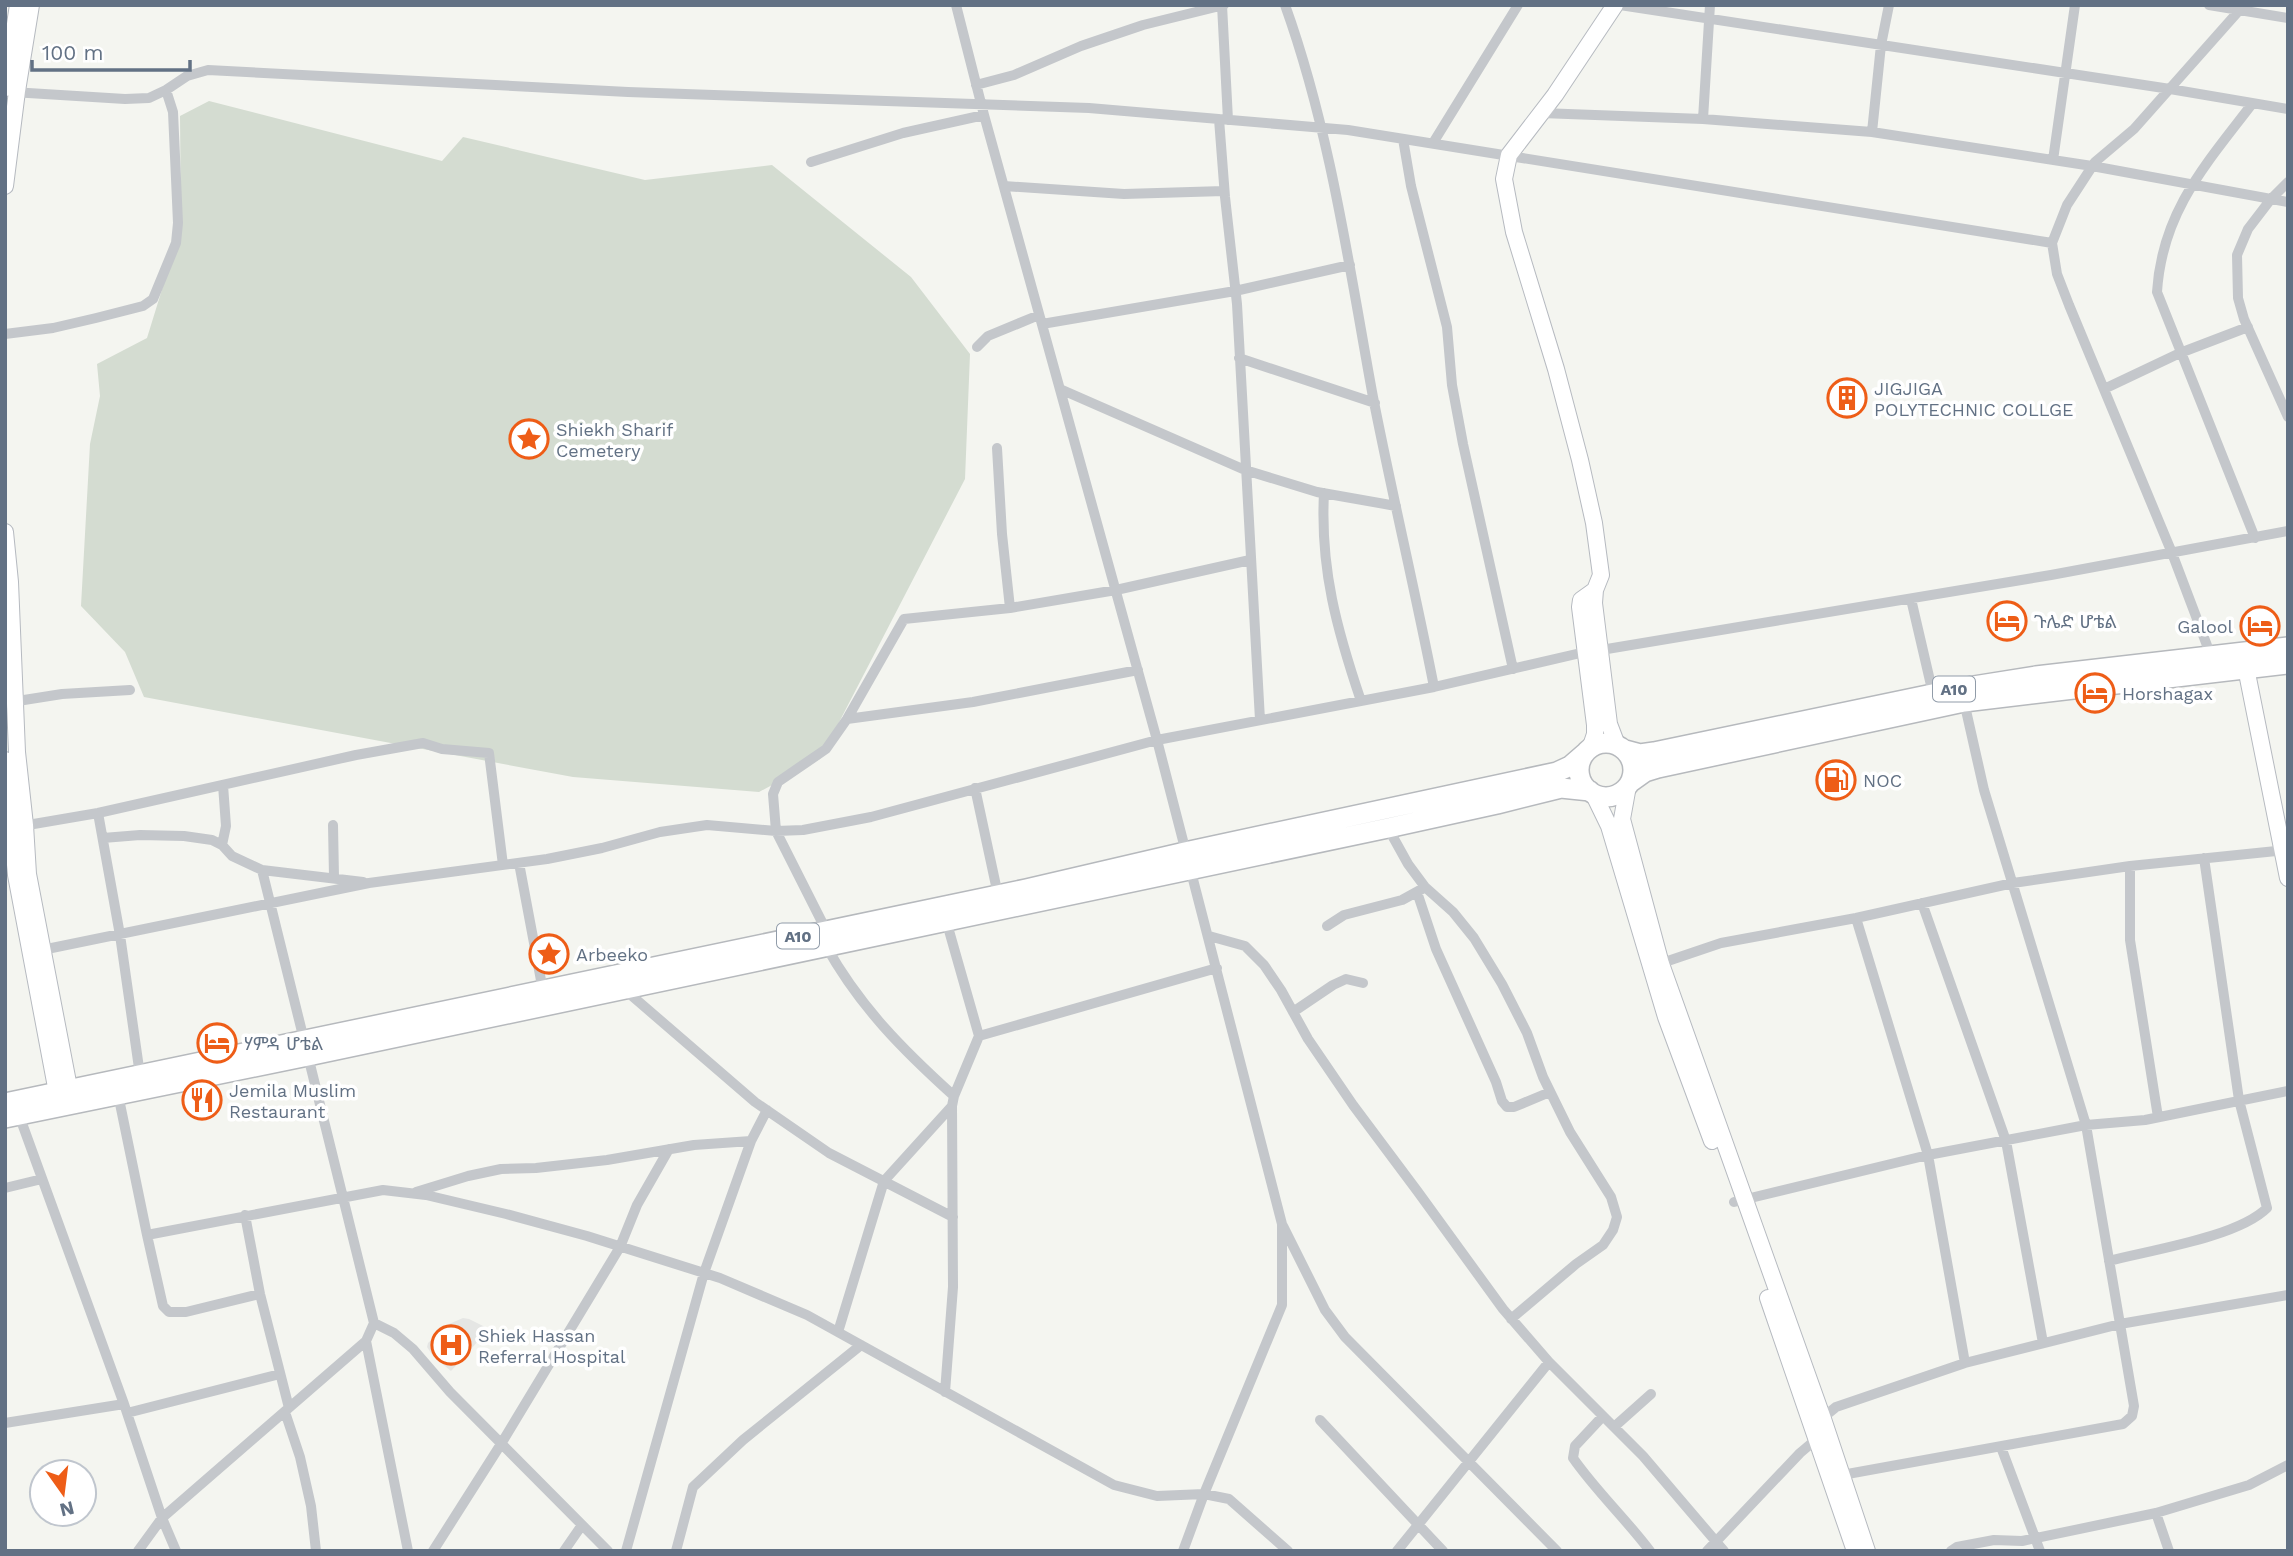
<svg xmlns="http://www.w3.org/2000/svg" width="2293" height="1556" font-family="'Work Sans','Noto Sans Ethiopic',sans-serif">
<style>
.built{fill:#e5e6e4}
.green{fill:#d4dcd1}
.lines{fill:none;stroke-linecap:round;stroke-linejoin:round}
.secondary-casing{stroke:#b6bac0;stroke-width:18}
.highway-casing{stroke:#b6b9bd;stroke-width:22}
.street{stroke:#c4c7cb;stroke-width:10}
.secondary{stroke:#fff;stroke-width:16}
.highway{stroke:#fff;stroke-width:19}
.labels{text-anchor:middle;dominant-baseline:central;stroke-width:7;stroke-linejoin:round;paint-order:stroke}
.shield{fill:#fff;stroke:#919ca9;stroke-width:2}
.shield-label{font-size:16px;font-weight:bold;fill:#627184}
.poi-label{font-size:18px;fill:#627184;stroke:#fff;text-anchor:start}
</style>
<rect width="100%" height="100%" fill="#f4f5f0"/>
<path class="built" d="M 463,1318 L 469,1319 L 489,1329 L 451,1371 L 433,1356 L 427,1347 L 428,1343 L 449,1324 Z"/>
<path class="green" d="M 209,101 L 442,161 L 463,137 L 645,180 L 772,165 L 911,277 L 970,354 L 965,479 L 820,759 L 759,792 L 573,777 L 144,697 L 125,652 L 81,606 L 90,444 L 100,396 L 97,364 L 147,338 L 181,228 L 180,116 Z"/>
<g class="lines">
<g class="secondary-casing">
<path id="secondary" d="M 1615,5 L 1555,95 L 1509,155 L 1504,179 L 1514,232 L 1556,369 L 1580,460 L 1594,523 L 1601,575 L 1595,590 L 1594,603 L 1609,724 L 1617,745
M 5,88 L 18,5
M 5,186 L 17,91 L 31,5
M 5,532 L 10,582 L 17,752 L 25,825 L 28,874 L 71,1098
M 2246,668 L 2288,878
M 1590,749 L 1595,734 L 1595,725 L 1580,607 L 1581,600 L 1595,590
M 5,760 L 16,875 L 59,1103
M 1628,786 L 1622,819 L 1661,964 L 1823,1419 L 1867,1551
M 1593,793 L 1609,826 L 1666,1017 L 1712,1141
M 1768,1298 L 1855,1551"/>
</g>
<g class="highway-casing">
<path id="highway" d="M1579 770a27 27 0 1 1 54 0a27 27 0 1 1-54 0Z
M 1625,750 L 1640,754 L 1654,752 L 1961,688 L 2036,676 L 2288,647
M 1631,782 L 1645,772 L 1658,768 L 1964,702 L 2288,664
M 5,1103 L 1026,889 L 1185,852 L 1557,772 L 1570,766 L 1585,753
M 5,1118 L 308,1056 L 1388,828 L 1497,804 L 1561,788 L 1590,791"/>
</g>
<path class="street" d="M 956,5 L 984,115 L 1157,740 L 1282,1224 L 1282,1305 L 1204,1494 L 1183,1551
M 1222,5 L 1228,120
M 1285,5 C 1330,130 1349,266 1373,397 C 1392,494 1415,590 1434,687
M 1620,5 L 2170,89 L 2288,109
M 2209,5 L 2288,18
M 976,85 L 1014,75 L 1081,46 L 1143,25 L 1224,5
M 12,92 L 125,99 L 149,98 L 166,90 L 187,76 L 208,70 L 628,92 L 1089,108 L 1348,130 L 2052,243
M 2252,104 C 2206,164 2162,212 2157,292 L 2255,538
M 1541,113 L 1703,119 L 1872,132 L 2092,166 L 2288,202
M 1219,119 L 1225,197 L 1237,304 L 1260,720
M 1703,119 L 1710,5
M 1872,132 L 1881,45 L 1889,5
M 1403,139 L 1411,186 L 1447,327 L 1452,385 L 1463,444 L 1513,669
M 1433,143 L 1518,5
M 2053,160 L 2075,5
M 811,162 L 903,133 L 984,115
M 2288,182 L 2271,199 L 2248,229 L 2237,255 L 2238,298 L 2244,319 L 2288,417
M 1004,186 L 1124,194 L 1224,191
M 1042,324 L 1235,291 L 1350,265
M 5,334 L 53,328 L 96,318 L 143,306 L 153,299 L 176,243 L 178,223 L 173,112 L 166,90
M 977,347 L 988,336 L 1039,315
M 1239,358 L 1375,403
M 1060,389 L 1245,470 L 1317,492 L 1396,506
M 2104,389 L 2180,353 L 2248,327
M 997,448 L 1002,534 L 1010,608
M 1324,493 C 1320,569 1337,630 1361,701
M 1911,599 L 1934,698
M 1601,650 L 2051,575 L 2288,531
M 2211,656 L 2172,553 L 2069,305 L 2057,274 L 2052,243 L 2067,205 L 2095,162 L 2134,129 L 2244,5
M 5,703 L 62,694 L 130,690
M 847,719 L 973,702 L 1138,670
M 975,788 L 998,895
M 98,813 L 120,935 L 140,1075
M 333,825 L 334,877
M 22,826 L 98,813 L 356,755 L 423,743 L 442,749 L 489,753 L 503,865
M 1388,828 L 1408,864 L 1425,887 L 1453,912 L 1474,938 L 1502,984 L 1527,1033 L 1543,1077 L 1570,1132 L 1611,1197 L 1617,1217 L 1613,1230 L 1603,1245 L 1576,1264 L 1511,1319
M 103,838 L 140,835 L 184,836 L 212,840 L 222,845 L 232,856 L 262,870 L 363,882
M 222,845 L 226,826 L 223,785
M 519,863 L 543,991
M 2130,866 L 2130,940 L 2158,1117
M 1417,892 L 1436,949 L 1496,1082 L 1502,1101 L 1507,1107 L 1514,1107 L 1550,1092
M 1922,903 L 2006,1141 L 2043,1343
M 1856,918 L 1928,1155 L 1965,1363
M 946,920 L 979,1036
M 1327,926 L 1344,915 L 1402,900 L 1422,889
M 826,930 L 776,831 L 773,794 L 778,782 L 826,749 L 847,719 L 904,619 L 1010,608 L 1116,590 L 1250,560
M 1209,936 L 1245,946 L 1264,965 L 1281,990 L 1308,1039 L 1353,1105 L 1418,1192 L 1503,1309 L 1549,1362 L 1643,1456 L 1724,1551
M 826,946 C 860,1007 903,1050 954,1096
M 42,950 L 369,883 L 547,859 L 602,848 L 660,832 L 707,825 L 776,831 L 803,830 L 871,817 L 1157,740 L 1434,687 L 1585,652
M 1656,965 L 1721,943 L 1856,918 L 2013,883 L 2130,866 L 2286,850
M 624,989 L 755,1102 L 829,1153 L 953,1217
M 1293,1012 L 1333,985 L 1346,979 L 1363,983
M 118,1094 L 147,1235 L 383,1190 L 426,1195 L 506,1214 L 587,1236 L 720,1278 L 807,1315 L 1114,1485 L 1157,1496 L 1204,1494 L 1229,1499 L 1288,1551
M 19,1115 L 124,1404 L 162,1518 L 176,1551
M 5,1188 L 42,1179
M 416,1192 L 468,1176 L 501,1169 L 536,1168 L 607,1160 L 694,1145 L 751,1141 L 767,1110
M 1734,1202 L 1928,1155 L 2086,1125 L 2145,1120 L 2288,1091
M 245,1215 L 260,1294 L 289,1408
M 1283,1226 L 1325,1310 L 1345,1337 L 1557,1551
M 147,1235 L 163,1306 L 169,1312 L 186,1312 L 260,1294
M 2109,1261 C 2151,1250 2238,1237 2267,1208 L 2239,1100 L 2204,858
M 374,1323 L 394,1333 L 413,1349 L 450,1392 L 608,1551
M 838,1332 L 884,1181 L 952,1106
M 366,1341 L 408,1551
M 945,1392 L 953,1287 L 952,1106 L 954,1096 L 979,1036 L 1217,968
M 285,1412 L 300,1457 L 311,1506 L 316,1551
M 127,1413 L 280,1374
M 1603,1416 L 1575,1446 L 1573,1458 C 1596,1491 1626,1519 1650,1551
M 1320,1420 L 1443,1551
M 1820,1420 L 1836,1407 L 1965,1363 L 2120,1324 L 2288,1295
M 5,1423 L 124,1404
M 1614,1427 L 1651,1394
M 2001,1447 L 2040,1551
M 1842,1475 L 2123,1424 L 2132,1416 L 2134,1406 L 2086,1125 L 1984,790 L 1963,697
M 2156,1513 L 2169,1551
M 138,1551 L 162,1518 L 366,1341 L 374,1323 L 262,870
M 433,1551 L 501,1444 L 620,1247 L 637,1205 L 669,1149
M 564,1551 L 582,1525
M 626,1551 L 704,1273 L 751,1141
M 676,1551 L 693,1487 L 743,1440 L 861,1345
M 1397,1551 L 1549,1362
M 1707,1551 L 1800,1453 L 1819,1437
M 1951,1551 L 1957,1547 L 1994,1540 L 2022,1541 L 2156,1513 L 2249,1485 L 2288,1465"/>
<use href="#secondary" class="secondary"/>
<use href="#highway" class="highway"/>
</g>
<defs>
<g id="building-ring" transform="scale(2.0125)"><circle r="9.5" fill="#fff" stroke="#ee5d17" stroke-width="1.5"/><path d="M-4-6H4V6H1V3H-1V6H-4ZM-2.5-4.3h1.7v1.8h-1.7ZM.8-4.3h1.7v1.8H.8ZM-2.5-1h1.7V.8h-1.7ZM.8-1h1.7V.8H.8Z" fill="#ee5d17"/></g>
<g id="sight-ring" transform="scale(2.0125)"><circle r="9.5" fill="#fff" stroke="#ee5d17" stroke-width="1.5"/><path d="M0-6L1.8-2.2L6-1.7L2.9 1.2L3.7 5.4L0 3.3L-3.7 5.4L-2.9 1.2L-6-1.7L-1.8-2.2Z" fill="#ee5d17"/></g>
<g id="hotel-ring" transform="scale(2.0125)"><circle r="9.5" fill="#fff" stroke="#ee5d17" stroke-width="1.5"/><path d="M-6-4.5h1.5V1H6V5H4.5V3h-9V5H-6ZM-4 0a1.8 1.8 0 1 1 3.6 0ZM.5 0V-2.5h3Q6-2.5 6 0Z" fill="#ee5d17"/></g>
<g id="fuel-ring" transform="scale(2.0125)"><circle r="9.5" fill="#fff" stroke="#ee5d17" stroke-width="1.5"/><path d="M-5.5-6h7V0h2V4h1.3V-2.5L3-4.5l.8-.8L6-3V5H2.5V1h-1V6h-7ZM-4.2-4.7v3.2H.2V-4.7Z" fill="#ee5d17"/></g>
<g id="restaurant-ring" transform="scale(2.0125)"><circle r="9.5" fill="#fff" stroke="#ee5d17" stroke-width="1.5"/><path d="M-5-6h1v4h1v-4h1v4h1v-4h1v5L-1.5 .5V6h-2V.5L-5-1ZM5-6V6H3V1.5H1.5Q1.5-4 5-6Z" fill="#ee5d17"/></g>
<g id="hospital-ring" transform="scale(2.0125)"><circle r="9.5" fill="#fff" stroke="#ee5d17" stroke-width="1.5"/><path d="M-5-5h3v3.5h4V-5h3V5h-3V1.5h-4V5h-3Z" fill="#ee5d17"/></g>
</defs>
<g fill-rule="evenodd">
<use href="#building-ring" x="1847" y="398"/>
<use href="#sight-ring" x="529" y="439"/>
<use href="#hotel-ring" x="2007" y="621"/>
<use href="#hotel-ring" x="2260" y="626"/>
<use href="#hotel-ring" x="2095" y="693"/>
<use href="#fuel-ring" x="1836" y="780"/>
<use href="#sight-ring" x="549" y="954"/>
<use href="#hotel-ring" x="217" y="1043"/>
<use href="#restaurant-ring" x="202" y="1100"/>
<use href="#hospital-ring" x="451" y="1345"/>
</g>
<g class="labels">
<g class="shield">
<rect x="1933" y="676.5" width="42" height="25" rx="5"/>
<rect x="777" y="923.5" width="42" height="25" rx="5"/>
</g>
<g class="shield-label">
<text x="1954" y="689">A10</text>
<text x="798" y="936">A10</text>
</g>
<g class="poi-label">
<text x="1874" y="388">JIGJIGA<tspan x="1874" dy="21">POLYTECHNIC COLLGE</tspan></text>
<text x="556" y="429">Shiekh Sharif<tspan x="556" dy="21">Cemetery</tspan></text>
<text x="2034" y="621">ጉሌድ ሆቴል</text>
<text x="2233" y="626" text-anchor="end">Galool</text>
<text x="2122" y="693">Horshagax</text>
<text x="1863" y="780">NOC</text>
<text x="576" y="954">Arbeeko</text>
<text x="244" y="1043">ሃምዳ ሆቴል</text>
<text x="229" y="1090">Jemila Muslim<tspan x="229" dy="21">Restaurant</tspan></text>
<text x="478" y="1335">Shiek Hassan<tspan x="478" dy="21">Referral Hospital</tspan></text>
</g>
</g>
<rect width="2293" height="1556" fill="none" stroke="#627184" stroke-width="14"/>
<g transform="translate(63 1493) rotate(166)"><circle r="33" fill="#ffffff" stroke="#c0c6ce" stroke-width="2"/>
<path d="M0-5L12 26L0 18L-12 26Z" fill="#ee5d17"/>
<text y="-10" font-size="19" font-weight="bold" text-anchor="middle" fill="#627184">N</text>
</g>
<path d="M32 60v10h158v-10" fill="none" stroke="#627184" stroke-width="3.5"/>
<text x="42" y="60" font-size="21" fill="#627184" stroke="#ffffff" stroke-width="5" paint-order="stroke">100 m</text>
</svg>
